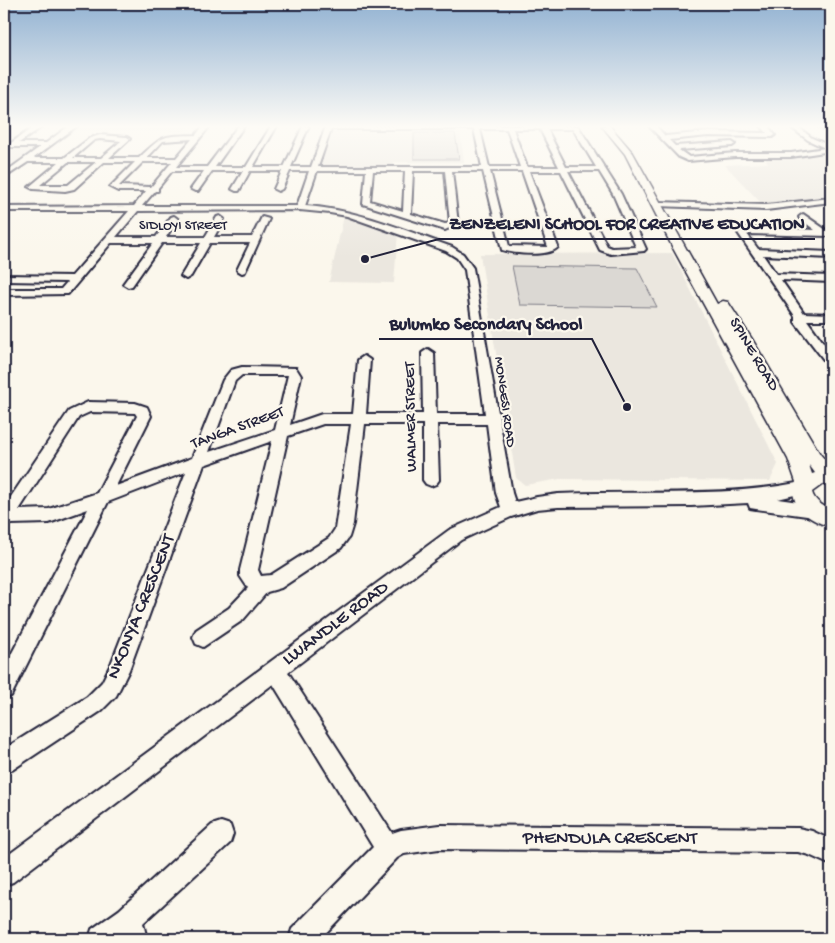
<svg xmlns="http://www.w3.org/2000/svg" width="835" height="943" font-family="'Gochi Hand',sans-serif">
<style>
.built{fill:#ebe7df}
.green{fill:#dbd8d3;stroke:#7e7d87}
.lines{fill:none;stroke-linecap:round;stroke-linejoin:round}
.minor-casing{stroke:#22223b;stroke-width:4}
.major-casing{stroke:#22223b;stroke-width:3}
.minor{fill:#fbf7ec;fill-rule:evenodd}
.major{fill:#fbf7ec;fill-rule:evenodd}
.labels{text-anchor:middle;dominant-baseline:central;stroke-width:4.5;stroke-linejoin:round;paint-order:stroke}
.far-street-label{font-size:14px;fill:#22223b;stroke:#fbf7ec}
.street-label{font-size:16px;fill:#22223b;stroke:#fbf7ec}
.near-street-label{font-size:19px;fill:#22223b;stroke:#fbf7ec}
.leader{fill:none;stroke:#22223b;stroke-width:2}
.callout-dot{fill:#22223b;stroke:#fbf7ec;stroke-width:2}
.callout-label{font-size:18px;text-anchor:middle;font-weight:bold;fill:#22223b;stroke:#fbf7ec;stroke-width:4.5;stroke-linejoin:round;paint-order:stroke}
</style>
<rect width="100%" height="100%" fill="#fbf7ec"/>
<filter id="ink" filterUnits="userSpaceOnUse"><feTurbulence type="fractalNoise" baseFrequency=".02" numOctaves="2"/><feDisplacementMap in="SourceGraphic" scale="10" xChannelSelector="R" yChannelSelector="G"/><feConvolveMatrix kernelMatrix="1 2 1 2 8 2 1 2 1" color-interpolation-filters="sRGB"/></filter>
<g filter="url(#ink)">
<path class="built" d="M 79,126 L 190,126 L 185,131 L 72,131 Z
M 333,128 L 460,130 L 464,162 L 394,162 L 393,168 L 318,168 Z
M 4,146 L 42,146 L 4,173 Z
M 831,153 L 831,196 L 785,203 L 763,205 L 725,165 L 768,163 L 764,156 L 792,158 Z
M 344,216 L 398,232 L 394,283 L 329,282 Z
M 672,253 L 778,464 L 770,481 L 560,479 L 525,485 L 516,478 L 480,254 Z"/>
<path class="green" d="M 414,133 L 455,133 L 459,159 L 414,159 Z
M 512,266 L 637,268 L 657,307 L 520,305 Z"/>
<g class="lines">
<g class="minor-casing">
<path id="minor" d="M 4,126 L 10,126 L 4,130 Z
M 35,126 L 43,126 L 19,143 L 46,143 L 69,126 L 77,126 L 34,158 L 64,158 L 90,138 L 100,135 L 127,137 L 130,139 L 109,158 L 139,158 C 164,134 162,136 196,135 L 203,126 L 210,126 L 176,167 L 207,167 L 238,126 L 244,126 L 215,167 L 246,167 L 271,126 L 277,126 L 253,167 L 284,167 L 303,126 L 309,126 L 291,167 L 311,167 L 326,126 L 578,126 L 621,194 L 646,249 L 644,251 L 611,254 L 600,250 L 561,171 L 529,171 L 558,247 C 550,257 514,254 502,250 L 483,171 L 452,171 L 458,224 L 445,230 L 363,204 L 366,171 L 317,171 L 305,206 C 356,209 404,230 452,247 L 463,254 L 473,268 L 512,493 L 515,502 L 537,497 L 558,494 C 640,490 721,498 802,482 L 807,484 L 810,488 L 807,492 L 778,499 L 820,505 L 822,510 L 820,515 L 814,517 L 756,509 L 750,508 L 748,503 L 691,506 L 558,507 L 537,509 L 511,517 L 461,540 L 288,672 L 392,833 L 401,830 L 439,825 L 798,828 L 812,831 L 831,840 L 831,865 L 809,855 L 798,852 L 439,849 L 404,854 L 397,858 L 320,939 L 289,939 L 292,929 L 373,847 L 273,684 L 13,882 L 4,885 L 4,858 L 449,530 L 501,507 L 496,493 L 487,424 L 437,424 L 439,480 L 436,484 L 431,486 L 426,484 L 423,480 L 423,424 L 365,424 L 353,524 L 349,537 L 341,548 L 281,588 L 267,592 L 243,620 L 203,647 L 196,644 L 193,637 L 196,630 L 229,608 L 248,588 L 240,576 L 240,570 L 272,441 L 204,465 L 129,670 L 116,696 L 101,711 L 12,770 L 4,773 L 4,749 L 87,697 L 102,682 L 111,664 L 186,472 L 108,502 L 11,696 L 4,699 L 4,668 L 88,509 L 49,523 L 11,524 L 4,527 L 4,507 L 69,411 L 88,402 L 135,403 L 147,407 L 151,416 L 116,486 L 192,458 L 223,380 L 231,370 L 242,367 L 296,368 L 301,376 L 290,425 L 322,414 L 353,414 L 358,360 L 364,356 L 370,360 L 366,414 L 423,414 L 422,353 L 428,349 L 434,353 L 436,414 L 485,414 L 465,270 L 457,258 L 446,251 L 347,216 L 330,213 L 300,210 L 138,211 L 116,237 L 156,237 L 171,217 L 174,216 L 178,219 L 166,237 L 205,237 L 217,217 L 220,216 L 224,219 L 214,237 L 252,237 L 262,217 L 269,219 L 245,272 L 242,273 L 237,270 L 250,243 L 210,243 L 191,276 L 186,279 L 181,276 L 201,243 L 162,243 L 132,286 L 128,287 L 123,284 L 153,243 L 111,243 L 68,294 L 4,295 L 4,289 L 61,289 L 67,282 L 4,281 L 4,275 L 72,276 L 129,211 L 4,211 L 4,207 L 134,206 L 146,191 L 118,191 L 110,187 L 135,162 L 104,162 L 74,189 L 65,191 L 33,189 L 29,187 L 59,162 L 28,162 L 4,178 L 4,173 L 40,147 L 4,147 L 4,143 L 11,143 ZM 331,129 L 474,129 L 482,167 L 318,167 ZM 480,129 L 507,129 L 520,167 L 489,167 ZM 513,129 L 540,129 L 559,167 L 527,167 ZM 547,129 L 573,129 L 596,167 L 566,167 ZM 100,139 L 121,141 L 101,158 L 73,158 L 94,140 ZM 192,139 L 176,158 L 147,158 L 163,141 ZM 68,162 L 96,162 L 68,185 L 40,185 ZM 143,162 L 172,162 L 151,187 L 119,186 ZM 172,171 L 204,171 L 191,189 L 195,191 L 198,191 L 212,171 L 243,171 L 232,189 L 236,191 L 239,191 L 250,171 L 282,171 L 274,189 L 278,191 L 282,189 L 290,171 L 309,171 L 297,206 L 142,206 L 155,191 L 158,191 L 158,188 ZM 373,171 L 405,171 L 403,211 L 370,201 ZM 413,171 L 445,171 L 450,223 L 445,224 L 411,214 ZM 490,171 L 522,171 L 548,247 L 509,246 ZM 568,171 L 599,171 L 613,194 L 636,247 L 612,248 L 607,246 ZM 242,375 L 288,375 L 275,430 L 209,452 L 235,381 ZM 90,412 L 135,413 L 137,416 L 97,493 L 49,509 L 19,510 L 79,417 ZM 323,424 L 351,424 L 335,529 L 329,538 L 271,575 L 261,576 L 258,570 L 288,436 Z
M 649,126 L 656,126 L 665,136 L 708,132 L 767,133 L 761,126 L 768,126 L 775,135 L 772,137 L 708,136 L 669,140 L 675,146 L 732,142 L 735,144 L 732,146 L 679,150 L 689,157 L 735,153 L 791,153 L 825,148 L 808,140 L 789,126 L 797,126 L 812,138 L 831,146 L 831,151 L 791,157 L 735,157 L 688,161 L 679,157 Z
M 818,126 L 825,126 L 831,131 L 831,136 Z
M 831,198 L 831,202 L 766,210 L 657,206 L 653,204 L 657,202 L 766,205 Z
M 803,214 L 829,232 L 829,236 L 747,234 L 758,249 L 831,252 L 831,258 L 763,255 L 776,274 L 831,276 L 831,282 L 781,280 L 804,313 L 831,314 L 831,320 L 807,320 L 831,353 L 831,365 L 827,364 L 795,322 L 795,316 L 738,233 L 746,227 L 815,230 L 800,219 L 799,217 Z
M 221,822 L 230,825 L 233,834 L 230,843 L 143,923 L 147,939 L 89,939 L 92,929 L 119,910 L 212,825 Z"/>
</g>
<g class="major-casing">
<path id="major" d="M 602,126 L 610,126 L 633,153 L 717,304 L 723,301 L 728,302 L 752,339 L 820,454 L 831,467 L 831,487 L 823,484 L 812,492 C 814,501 823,506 831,510 L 831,527 C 814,522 795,512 793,492 L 796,482 L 788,459 L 674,250 L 625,154 ZM 809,465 L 815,473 L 812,474 Z"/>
</g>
<use href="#minor" class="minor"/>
<use href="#major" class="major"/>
</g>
</g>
<linearGradient id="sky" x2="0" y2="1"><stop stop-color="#92b2d2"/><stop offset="0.49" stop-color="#fdfbf6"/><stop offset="1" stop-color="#fdfbf6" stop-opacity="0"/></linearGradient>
<rect width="835" height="258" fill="url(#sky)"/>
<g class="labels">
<g class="far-street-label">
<text x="183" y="226">SIDLOYI STREET</text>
<text transform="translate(504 402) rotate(82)">MONGESI ROAD</text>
</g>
<g class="street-label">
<text transform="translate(753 355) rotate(59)">SPINE ROAD</text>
<text transform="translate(412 417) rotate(-91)">WALMER STREET</text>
<text transform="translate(238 429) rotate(-20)">TANGA STREET</text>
</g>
<g class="near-street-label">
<text transform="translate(142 607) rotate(-68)">NKONYA CRESCENT</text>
<text transform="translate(336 624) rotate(-37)">LWANDLE ROAD</text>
<text x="610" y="839">PHENDULA CRESCENT</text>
</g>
</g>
<path class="leader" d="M365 259L439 239H815M627 407L592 339H379"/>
<g class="callout-dot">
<circle cx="365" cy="259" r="5"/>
<circle cx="627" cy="407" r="5"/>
</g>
<g class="callout-label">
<text x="627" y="229">ZENZELENI SCHOOL FOR CREATIVE EDUCATION</text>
<text x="486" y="329">Bulumko Secondary School</text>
</g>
<rect width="835" height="943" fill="none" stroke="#fbf7ec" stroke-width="20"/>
<rect x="10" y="10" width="815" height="923" fill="none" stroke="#22223b" stroke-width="2" filter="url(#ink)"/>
</svg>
